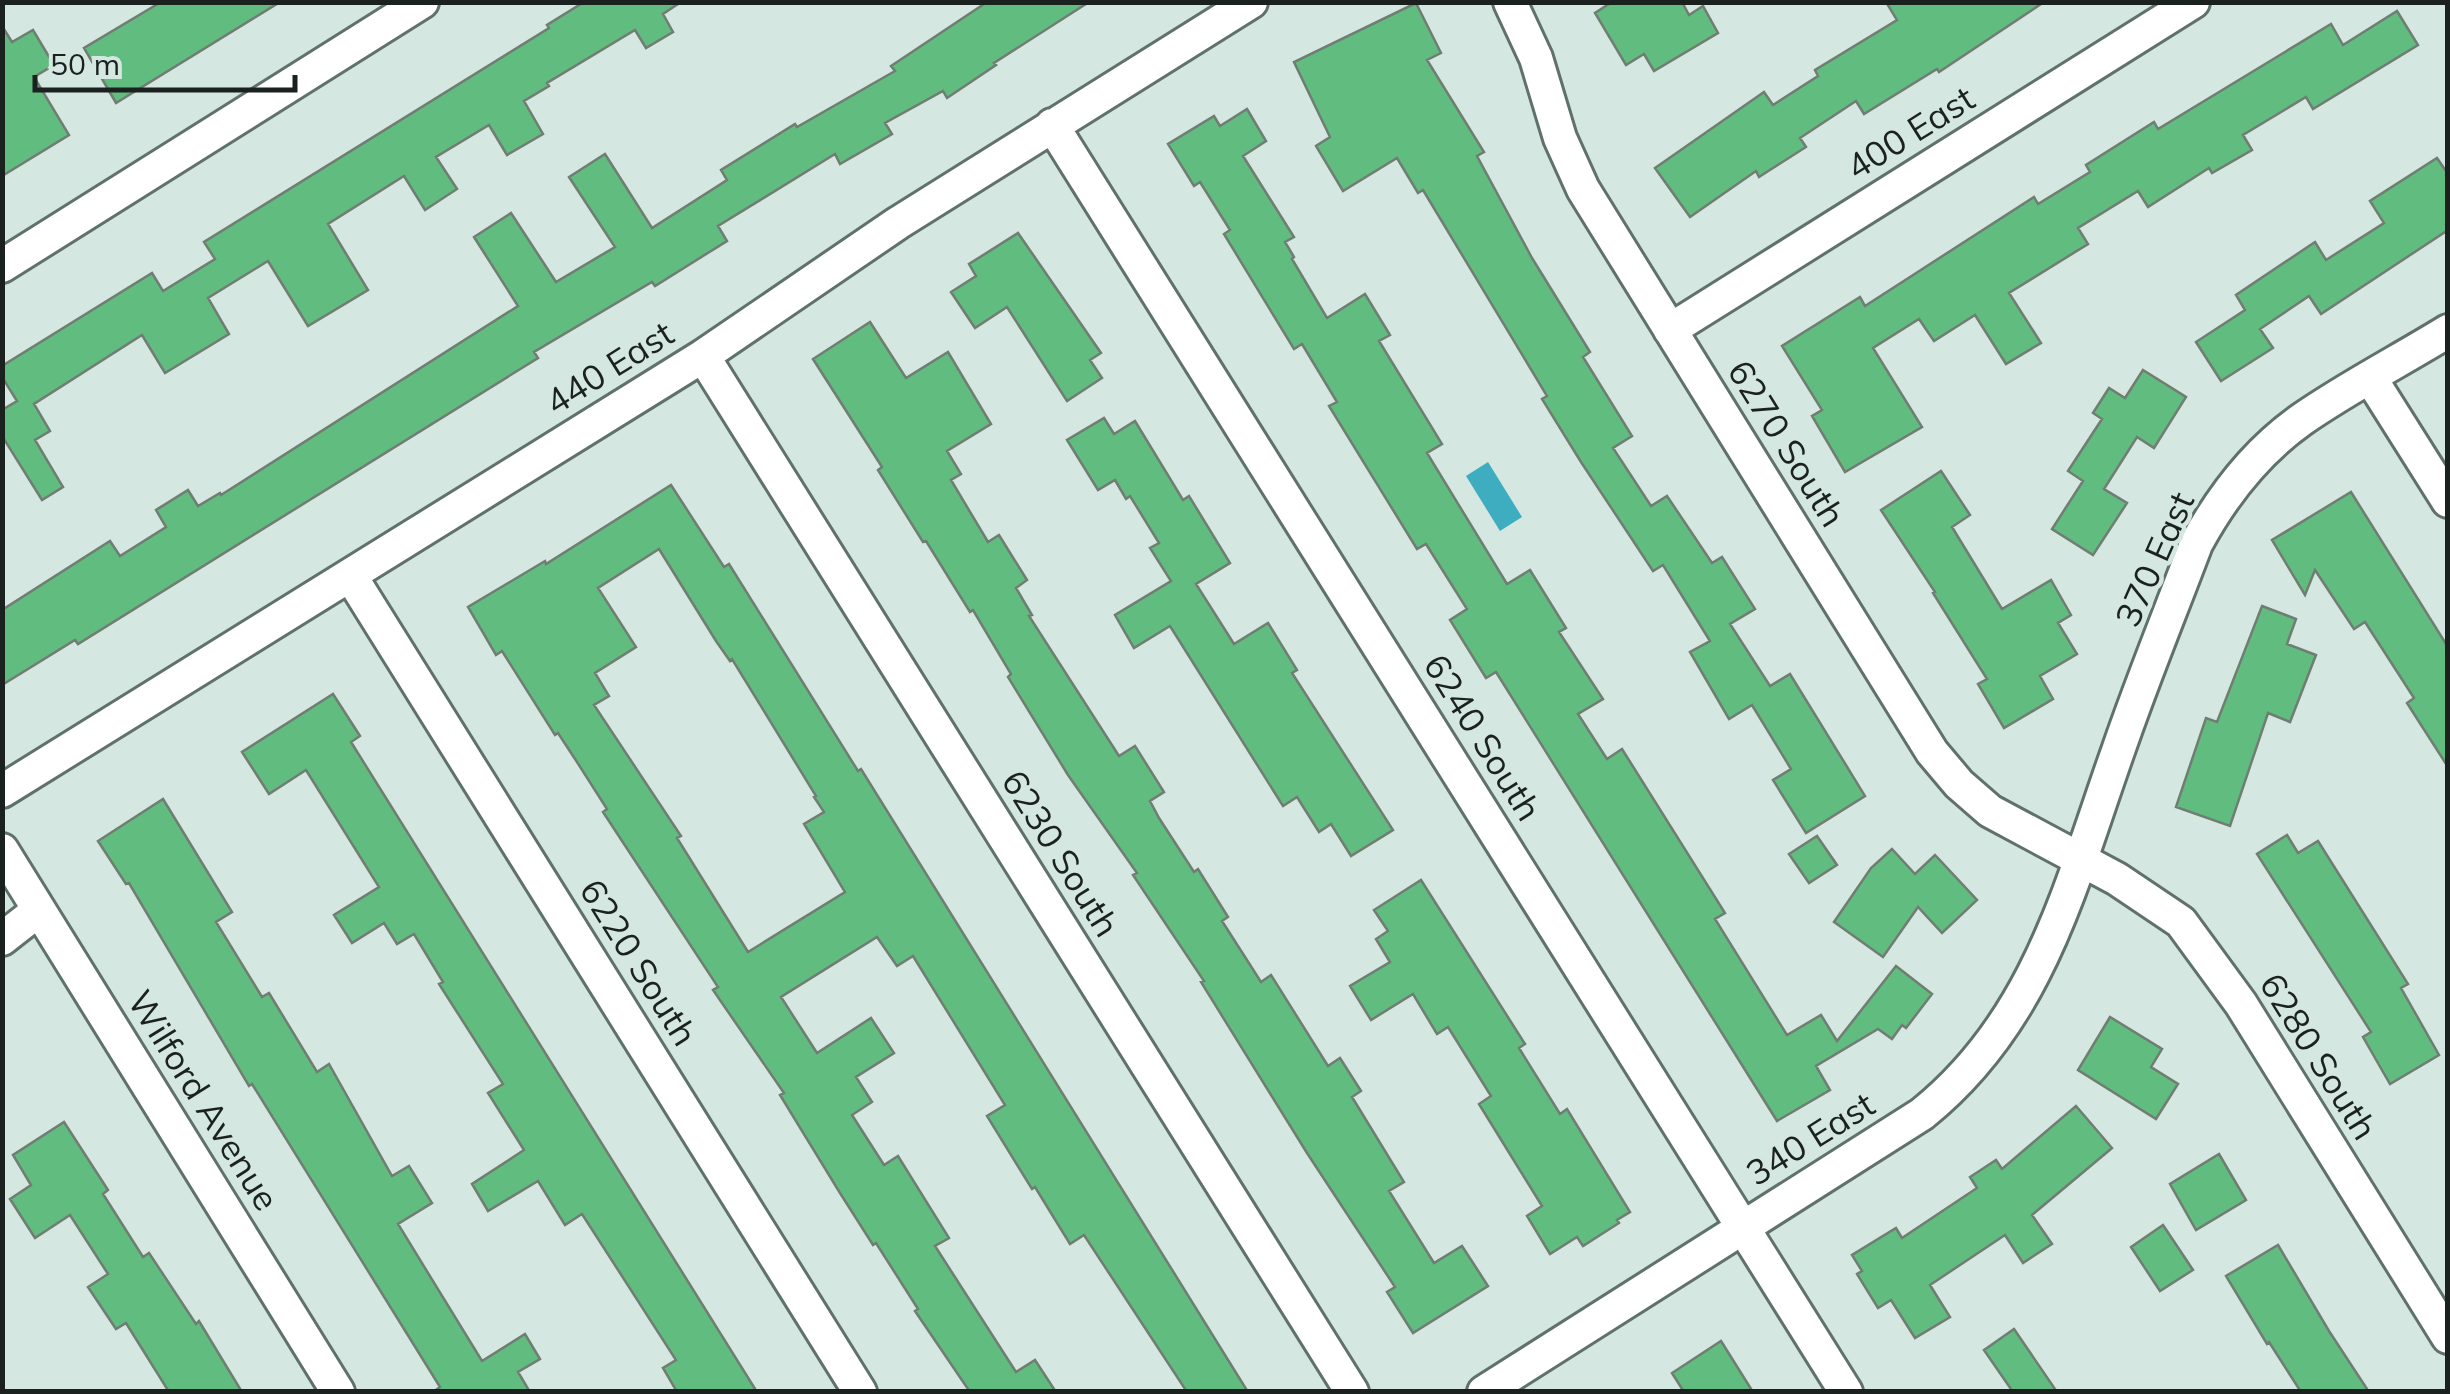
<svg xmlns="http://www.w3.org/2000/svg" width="2450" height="1394" font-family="Mulish,sans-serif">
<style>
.water{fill:#3eadc0}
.building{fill:#61bd7f;stroke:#707d73;stroke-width:2.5;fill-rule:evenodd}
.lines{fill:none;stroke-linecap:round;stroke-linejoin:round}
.minor-casing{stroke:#60716b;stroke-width:38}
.minor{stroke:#fff;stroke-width:32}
.labels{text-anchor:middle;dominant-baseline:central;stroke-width:9;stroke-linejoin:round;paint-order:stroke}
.street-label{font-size:35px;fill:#1a211f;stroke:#d4e7e0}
</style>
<rect width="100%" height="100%" fill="#d4e7e0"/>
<path class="water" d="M 1488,462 L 1522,517 L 1500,531 L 1466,476 Z"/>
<path class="building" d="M 161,2 L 280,2 L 116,103 L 84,48 Z
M 584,2 L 681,2 L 663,14 L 673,32 L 646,48 L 635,30 L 547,83 L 549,86 L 524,101 L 543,134 L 507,155 L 489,125 L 436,157 L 457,189 L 425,210 L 404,176 L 328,224 L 368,290 L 308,326 L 268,261 L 208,298 L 229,334 L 165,373 L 142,335 L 34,404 L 50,431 L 35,440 L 63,487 L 42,500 L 2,436 L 2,410 L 17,401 L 2,377 L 2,366 L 152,273 L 163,291 L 215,259 L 204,242 L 549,28 L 547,25 Z
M 987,2 L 1089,2 L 994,63 L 996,65 L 947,98 L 943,91 L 885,123 L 892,134 L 840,164 L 835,154 L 718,226 L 727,241 L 655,286 L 652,282 L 534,352 L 538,358 L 78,644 L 75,640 L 2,685 L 2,610 L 110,541 L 120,556 L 166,527 L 156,510 L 188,490 L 198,506 L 220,493 L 221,495 L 518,306 L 474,237 L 511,213 L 556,282 L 615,247 L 569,177 L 605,154 L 652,228 L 727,180 L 721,170 L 795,124 L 797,127 L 895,71 L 891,66 Z
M 1612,2 L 1682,2 L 1689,15 L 1703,6 L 1718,33 L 1654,71 L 1644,54 L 1626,65 L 1595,13 Z
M 1886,2 L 2044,2 L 1939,72 L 1937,69 L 1864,114 L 1856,101 L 1800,138 L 1806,147 L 1759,177 L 1756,171 L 1690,217 L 1655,168 L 1764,92 L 1773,105 L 1818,76 L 1815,70 L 1897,20 Z
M 1416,3 L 1441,53 L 1427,60 L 1484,152 L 1477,156 L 1532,258 L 1590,352 L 1583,357 L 1632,436 L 1613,448 L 1651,506 L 1667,496 L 1712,563 L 1722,557 L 1755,609 L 1730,624 L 1770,686 L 1790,674 L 1865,796 L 1806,833 L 1773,780 L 1791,769 L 1752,705 L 1729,719 L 1690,652 L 1710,641 L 1663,565 L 1653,571 L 1581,462 L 1542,399 L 1547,396 L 1423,190 L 1418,193 L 1397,158 L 1343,191 L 1316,146 L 1330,137 L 1294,62 Z
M 2397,11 L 2418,45 L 2313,109 L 2306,97 L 2243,135 L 2252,150 L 2212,173 L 2209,168 L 2148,207 L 2138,191 L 2078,228 L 2088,244 L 2009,293 L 2041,343 L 2006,364 L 1975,315 L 1934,341 L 1919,319 L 1873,348 L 1922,427 L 1845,472 L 1812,416 L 1822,410 L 1782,346 L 1860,297 L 1865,306 L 2034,197 L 2038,204 L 2090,172 L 2086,165 L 2154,122 L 2158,129 L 2331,24 L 2343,45 Z
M 2,26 L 12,42 L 33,30 L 54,65 L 34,77 L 69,135 L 2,176 Z
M 1247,109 L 1266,141 L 1243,156 L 1294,237 L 1285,242 L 1294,257 L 1292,259 L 1327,318 L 1365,294 L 1390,335 L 1379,341 L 1442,444 L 1427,453 L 1507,584 L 1530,570 L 1566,628 L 1559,632 L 1603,699 L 1578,714 L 1607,759 L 1622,749 L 1725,913 L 1715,919 L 1787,1035 L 1821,1015 L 1837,1041 L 1896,966 L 1932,994 L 1906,1028 L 1902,1025 L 1892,1039 L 1878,1029 L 1816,1066 L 1830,1090 L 1777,1121 L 1496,672 L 1486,678 L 1450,620 L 1467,609 L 1426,544 L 1417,549 L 1329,406 L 1337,402 L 1302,344 L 1294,349 L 1224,234 L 1230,230 L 1200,182 L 1194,186 L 1168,144 L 1214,116 L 1220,126 Z
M 2437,158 L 2448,174 L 2448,230 L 2321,314 L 2309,296 L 2260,329 L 2273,348 L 2221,381 L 2196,342 L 2245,310 L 2236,295 L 2315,242 L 2326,260 L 2384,223 L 2370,201 Z
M 1018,233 L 1101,353 L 1090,360 L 1102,378 L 1067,401 L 1007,307 L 975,328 L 951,292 L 976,276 L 969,264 Z
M 870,322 L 906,378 L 948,352 L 991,424 L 947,451 L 961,474 L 951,480 L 988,542 L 999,535 L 1027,580 L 1016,588 L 1032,615 L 1029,616 L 1119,756 L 1135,746 L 1164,792 L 1150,801 L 1159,818 L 1194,872 L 1198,869 L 1228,917 L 1222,921 L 1261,982 L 1271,975 L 1328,1066 L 1340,1058 L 1361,1091 L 1352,1097 L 1404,1182 L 1389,1191 L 1434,1263 L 1462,1246 L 1488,1286 L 1413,1333 L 1387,1292 L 1395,1287 L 1307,1153 L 1201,982 L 1204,981 L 1133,875 L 1137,873 L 1068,775 L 1008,677 L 1011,674 L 973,610 L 970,612 L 926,541 L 923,542 L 878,470 L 882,467 L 813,359 Z
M 2143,370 L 2186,397 L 2154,448 L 2137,437 L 2104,489 L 2127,503 L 2093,555 L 2052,529 L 2083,481 L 2068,471 L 2102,419 L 2093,413 L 2109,388 L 2125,398 Z
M 1104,418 L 1114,434 L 1135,421 L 1183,500 L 1189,496 L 1230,563 L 1196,584 L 1234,644 L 1268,623 L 1297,670 L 1292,673 L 1393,830 L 1351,856 L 1331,824 L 1319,832 L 1297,797 L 1283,806 L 1170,626 L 1134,648 L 1115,615 L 1171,581 L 1150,548 L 1159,543 L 1130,496 L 1126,499 L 1115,480 L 1098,490 L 1067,440 Z
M 1941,471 L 1970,515 L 1952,527 L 2002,609 L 2051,580 L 2071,615 L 2058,623 L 2077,654 L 2040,676 L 2053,699 L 2004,728 L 1978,684 L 1987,679 L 1933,593 L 1935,592 L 1881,510 Z
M 671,485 L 724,567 L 729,564 L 858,771 L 861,769 L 1248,1392 L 1187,1392 L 1084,1235 L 1070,1244 L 1035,1187 L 1032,1189 L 987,1116 L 1005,1105 L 913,956 L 897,966 L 877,937 L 781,997 L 817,1053 L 871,1018 L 894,1053 L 856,1077 L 872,1102 L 852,1115 L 884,1165 L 898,1156 L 949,1238 L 935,1246 L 1016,1372 L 1035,1360 L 1056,1392 L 970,1392 L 915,1311 L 918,1309 L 876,1243 L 873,1245 L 840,1193 L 780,1095 L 784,1093 L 713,990 L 718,987 L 603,812 L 607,809 L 577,762 L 558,733 L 555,735 L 502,651 L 496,655 L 468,607 L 545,561 L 546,564 ZM 659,549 L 716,641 L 730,661 L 732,659 L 816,796 L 814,797 L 824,812 L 804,824 L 845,892 L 748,952 L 677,838 L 681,836 L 594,705 L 609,696 L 595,673 L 636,647 L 598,588 Z
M 2351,492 L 2448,647 L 2448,767 L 2407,703 L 2414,698 L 2365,622 L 2354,629 L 2315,570 L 2305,595 L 2272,540 Z
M 2262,606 L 2296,619 L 2287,644 L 2316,655 L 2290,722 L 2268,713 L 2230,826 L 2176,807 L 2206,718 L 2217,722 Z
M 333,694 L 360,736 L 351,742 L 757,1392 L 677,1392 L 663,1368 L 676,1360 L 582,1214 L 565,1225 L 538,1181 L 488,1211 L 472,1184 L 524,1150 L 488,1093 L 503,1084 L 439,984 L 443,982 L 414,934 L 397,944 L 384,923 L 352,943 L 334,915 L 379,887 L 306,770 L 269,794 L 242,752 Z
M 163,799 L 232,912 L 216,922 L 262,997 L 269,993 L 317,1072 L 329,1064 L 392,1176 L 409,1166 L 432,1203 L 398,1224 L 482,1361 L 525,1334 L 540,1359 L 518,1372 L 530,1392 L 433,1392 L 440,1387 L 252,1084 L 249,1086 L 129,883 L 126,884 L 98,841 Z
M 2287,835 L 2298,853 L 2318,841 L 2408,984 L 2401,988 L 2439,1055 L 2390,1084 L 2363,1037 L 2371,1032 L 2257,854 Z
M 1817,836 L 1837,865 L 1809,883 L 1789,854 Z
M 1892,849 L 1915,874 L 1935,855 L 1977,900 L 1942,933 L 1918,907 L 1883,957 L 1834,922 L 1871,868 Z
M 1421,880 L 1525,1044 L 1519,1048 L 1560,1114 L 1567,1109 L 1630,1212 L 1617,1220 L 1619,1223 L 1583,1246 L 1577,1237 L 1550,1254 L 1527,1216 L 1542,1206 L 1479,1104 L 1491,1096 L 1448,1027 L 1437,1034 L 1413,994 L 1371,1020 L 1350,986 L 1390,962 L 1376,939 L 1388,931 L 1374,910 Z
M 2110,1017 L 2162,1049 L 2151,1067 L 2178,1084 L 2156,1119 L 2078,1070 Z
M 2076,1106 L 2112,1148 L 2032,1215 L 2052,1244 L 2023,1263 L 2005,1235 L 1930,1285 L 1950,1317 L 1915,1338 L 1891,1300 L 1878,1308 L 1857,1274 L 1862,1271 L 1852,1255 L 1896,1228 L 1902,1238 L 1977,1188 L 1970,1177 L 1996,1160 L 2002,1169 Z
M 64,1122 L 108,1190 L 103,1194 L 143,1257 L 149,1253 L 196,1324 L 199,1321 L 242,1392 L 169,1392 L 126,1323 L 116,1329 L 88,1287 L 108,1274 L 70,1215 L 35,1238 L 10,1199 L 31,1185 L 13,1155 Z
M 2219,1154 L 2246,1200 L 2196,1230 L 2170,1184 Z
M 2163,1225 L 2193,1270 L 2160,1291 L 2131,1247 Z
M 2278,1245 L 2329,1331 L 2369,1392 L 2301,1392 L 2269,1342 L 2267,1344 L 2226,1276 Z
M 2014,1329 L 2057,1392 L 2013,1392 L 1984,1350 Z
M 1721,1341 L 1753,1392 L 1684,1392 L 1672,1373 Z"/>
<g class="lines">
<g class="minor-casing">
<path id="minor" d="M 1510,2 L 1536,58 L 1560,138 L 1583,189 L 1932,752 L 1959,784 L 1990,811 L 2117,879 L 2181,922 L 2241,1004 L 2448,1337
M 1052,125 L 1846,1392
M 2,266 L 422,2
M 1670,330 L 2193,2
M 703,356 L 1352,1392
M 2371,379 L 2448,501
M 350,575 L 860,1392
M 2,791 L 703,356 L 898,223 L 1251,2
M 2,850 L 338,1392
M 2,939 L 39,910
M 1484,1392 L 1922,1114 C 2039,1020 2070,886 2118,751 C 2142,681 2170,613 2196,544 C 2222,496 2256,452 2301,420 C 2345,389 2401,360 2448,331"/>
</g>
<use href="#minor" class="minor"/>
</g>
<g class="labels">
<g class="street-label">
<text transform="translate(1910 132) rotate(-32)">400 East</text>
<text transform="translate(609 367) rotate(-32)">440 East</text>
<text transform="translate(1787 443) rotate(58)">6270 South</text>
<text transform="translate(2154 559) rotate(-66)">370 East</text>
<text transform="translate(1483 737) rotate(58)">6240 South</text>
<text transform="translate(1061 853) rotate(58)">6230 South</text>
<text transform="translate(639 962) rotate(58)">6220 South</text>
<text transform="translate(2319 1056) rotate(58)">6280 South</text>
<text transform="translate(204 1100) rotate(58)">Wilford Avenue</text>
<text transform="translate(1810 1138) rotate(-32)">340 East</text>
</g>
</g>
<rect width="2450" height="1394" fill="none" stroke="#1a211f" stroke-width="10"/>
<path d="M35 75v15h260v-15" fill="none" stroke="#1a211f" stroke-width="5"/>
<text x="50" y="75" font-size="30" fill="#1a211f" stroke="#d4e7e0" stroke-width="8" paint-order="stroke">50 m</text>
</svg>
